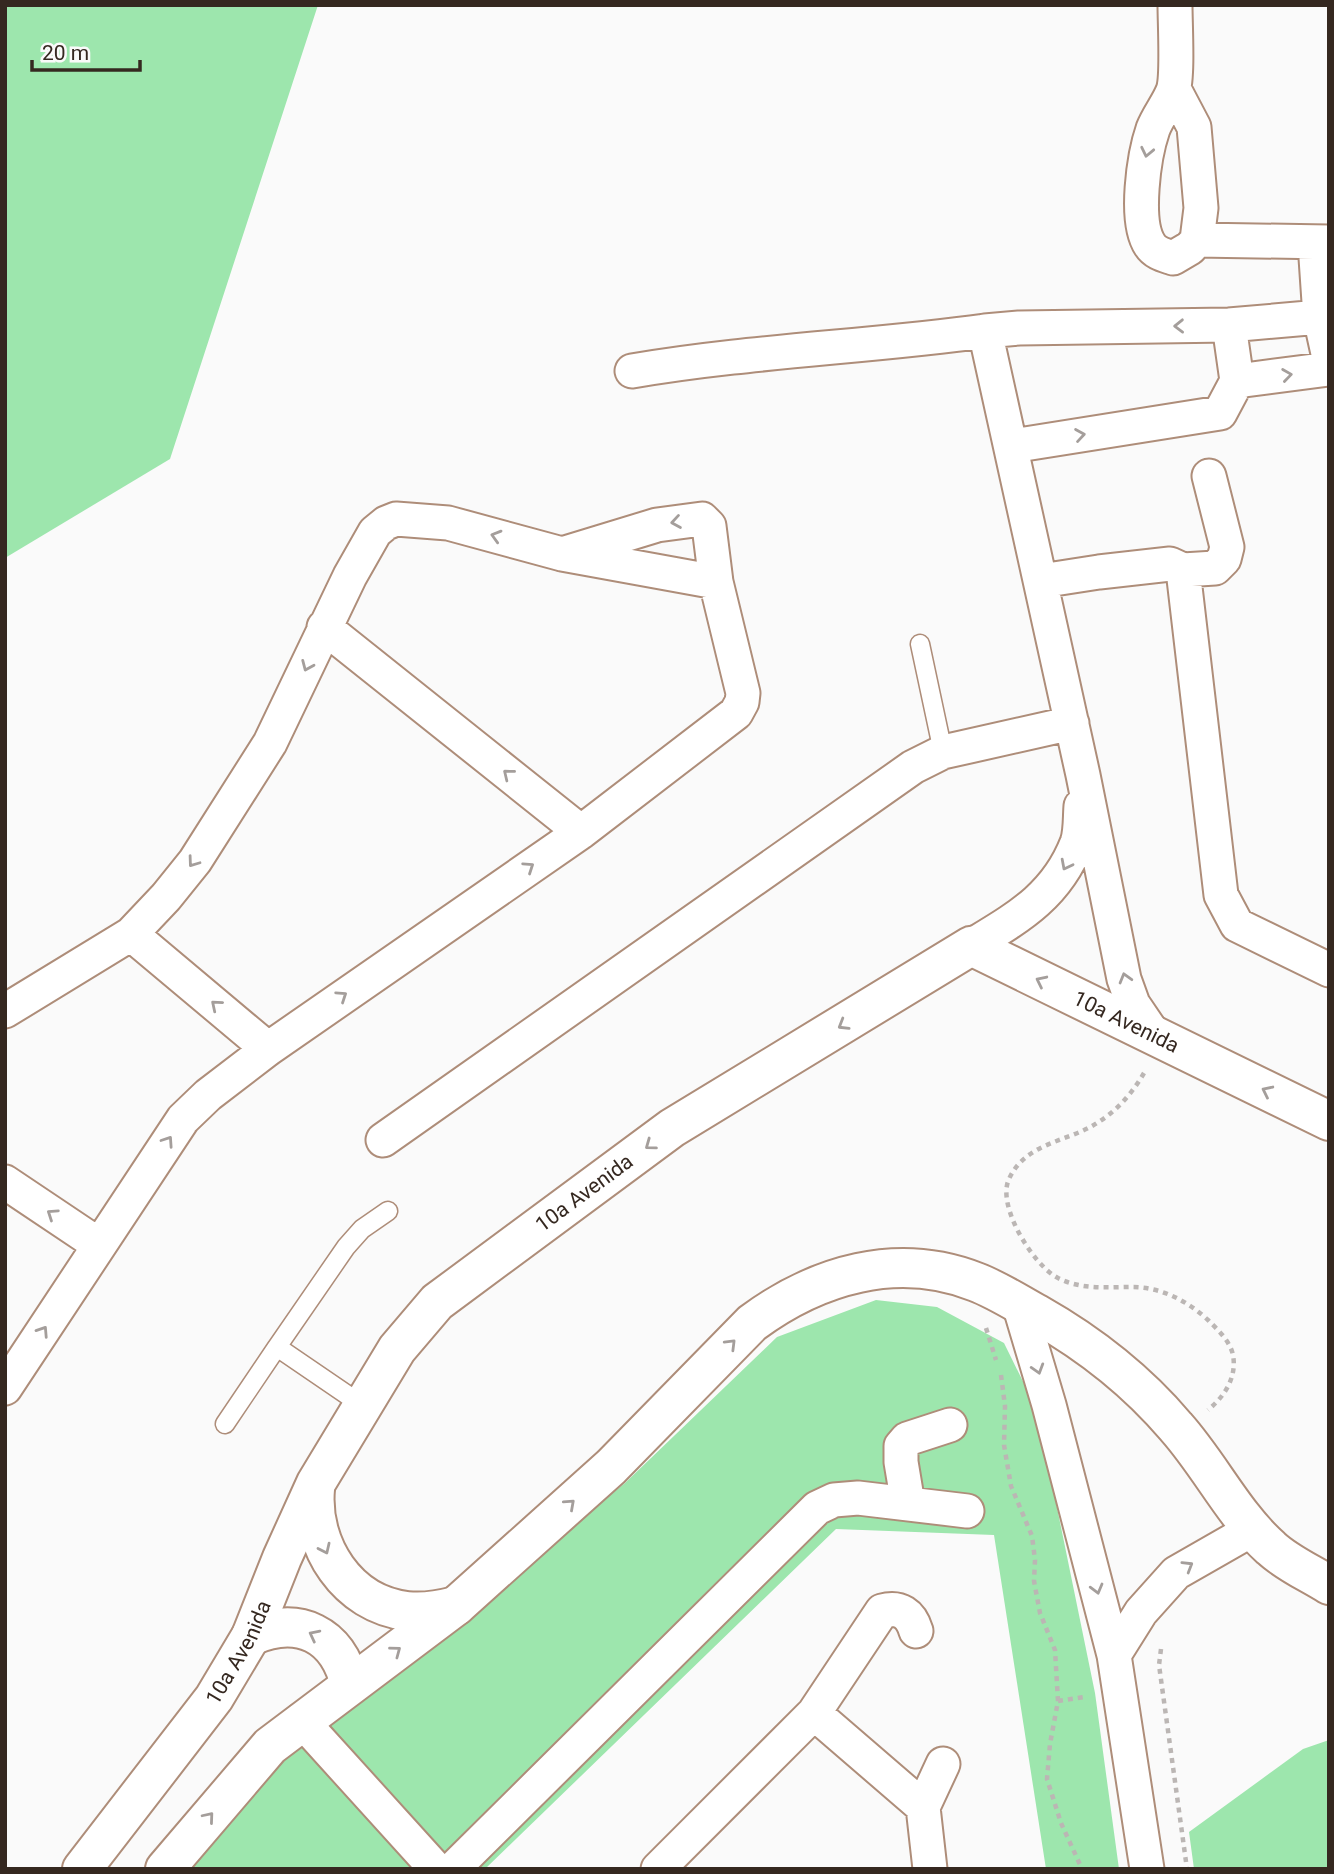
<svg xmlns="http://www.w3.org/2000/svg" width="1334" height="1874" font-family="Roboto,sans-serif">
<style>
.green{fill:#9de6ad}
.lines{fill:none;stroke-linecap:round;stroke-linejoin:round}
.service-casing{stroke:#ae8d79;stroke-width:21}
.minor-casing{stroke:#ae8d79;stroke-width:37}
.tertiary-casing{stroke:#ae8d79;stroke-width:42}
.path{stroke:#bbb6b4;stroke-width:4.5;stroke-dasharray:5 5;stroke-linecap:butt}
.service{stroke:#fff;stroke-width:18}
.minor{stroke:#fff;stroke-width:33}
.tertiary{stroke:#fff;stroke-width:38}
.oneway{stroke:#a49e9b}
.labels{text-anchor:middle;dominant-baseline:central;stroke-width:5;stroke-linejoin:round;paint-order:stroke}
.street-label{font-size:21px;fill:#352820;stroke:#fafafa}
</style>
<rect width="100%" height="100%" fill="#fafafa"/>
<path class="green" d="M 5,5 L 318,5 L 170,459 L 5,558 Z
M 876,1300 L 937,1307 L 1004,1343 L 1037,1410 L 1095,1693 L 1119,1869 L 1046,1869 L 994,1535 L 836,1529 L 485,1869 L 189,1869 L 260,1779 L 335,1721 L 625,1483 L 777,1337 Z
M 1329,1740 L 1329,1869 L 1194,1869 L 1189,1832 L 1303,1749 Z"/>
<g class="lines">
<g class="service-casing">
<path id="service" d="M 920,644 L 943,752
M 277,1347 L 346,1247 L 362,1229 L 388,1211
M 225,1424 L 277,1347 L 362,1405"/>
</g>
<g class="minor-casing">
<path id="minor" d="M 1174,89 L 1194,127 L 1201,208 L 1197,240 L 1190,248 L 1173,258 C 1164,255 1155,253 1150,245 C 1134,221 1144,155 1153,129 C 1158,116 1168,104 1173,91 C 1178,77 1175,23 1175,5
M 1197,240 L 1329,242
M 1315,243 L 1320,317 L 1329,358
M 1229,325 L 1237,381
M 985,331 L 1019,328 L 1229,325 L 1320,317
M 632,371 C 749,351 868,347 985,331 L 1083,775 L 1124,979 L 1133,1004 L 1156,1038
M 1012,446 L 1220,413 L 1237,381 L 1329,369
M 1183,570 L 1221,895 L 1237,925 L 1329,970
M 1041,581 L 1099,572 L 1170,564 L 1183,570 L 1215,568 L 1224,559 L 1227,547 L 1209,476
M 324,627 L 581,832
M 131,934 L 268,1049
M 971,946 C 1017,918 1056,897 1077,843 C 1081,832 1080,817 1081,806
M 5,1011 L 131,934 L 166,897 L 195,861 L 270,743 L 350,576 L 375,532 L 386,523 L 396,519 L 448,523 L 562,554 L 716,582
M 383,1140 L 913,767 L 943,752 L 1072,723
M 5,1182 L 99,1245
M 1019,1304 L 1049,1405 L 1114,1655 L 1147,1869
M 5,1388 L 183,1119 L 208,1095 L 268,1049 L 581,832 L 736,713 L 742,702 L 743,693 L 716,582 L 709,526 L 702,519 L 657,525 L 562,554
M 908,1504 L 901,1462 L 901,1446 L 907,1439 L 950,1425
M 1114,1655 L 1141,1612 L 1176,1573 L 1253,1529
M 814,1713 L 923,1807
M 301,1720 L 436,1869
M 453,1869 L 817,1508 L 834,1500 L 858,1498 L 967,1511
M 658,1869 L 814,1713 L 882,1611 C 900,1606 911,1614 916,1631
M 930,1869 L 923,1807 L 943,1764"/>
</g>
<g class="tertiary-casing">
<g id="tertiary">
<path d="M 315,1489 C 310,1546 347,1604 407,1611 C 424,1613 440,1610 456,1606"/>
<path d="M 251,1636 C 299,1615 338,1634 350,1685"/>
<path id="s1" d="M 82,1869 L 214,1698 L 251,1636 L 282,1558 L 316,1483 L 397,1349 L 437,1302 L 672,1128 L 971,946 L 1329,1121"/>
<path d="M 165,1869 L 270,1746 L 456,1606 L 611,1467 L 752,1323 C 817,1275 897,1251 976,1282 C 997,1290 1017,1303 1037,1314 C 1090,1344 1137,1381 1176,1427 C 1210,1465 1233,1514 1271,1548 C 1287,1563 1310,1573 1329,1585"/>
</g>
</g>
<path class="path" d="M 1144,1073 C 1133,1092 1117,1111 1097,1123 C 1068,1142 1026,1142 1009,1179 C 996,1206 1034,1266 1058,1278 C 1081,1290 1108,1287 1132,1287 C 1161,1287 1188,1301 1209,1321 C 1218,1330 1230,1341 1233,1355 C 1237,1377 1225,1396 1208,1410
M 986,1328 L 996,1360
M 1001,1375 L 1005,1406 L 1004,1445 L 1011,1486 L 1032,1536 L 1035,1560 L 1034,1581 L 1040,1613 L 1055,1650 L 1058,1701 L 1050,1744 L 1047,1779 L 1061,1823 L 1082,1869
M 1161,1649 L 1159,1665 L 1187,1869
M 1058,1701 L 1085,1697"/>
<use href="#service" class="service"/>
<use href="#minor" class="minor"/>
<use href="#tertiary" class="tertiary"/>
</g>
<defs><path id="oneway-chevron" d="M-2-3.5L2.5 0L-2 3.5" fill="none" stroke-width="1.6" stroke-linecap="round" stroke-linejoin="round" transform="scale(1.75)"/></defs>
<g class="oneway">
<use href="#oneway-chevron" transform="translate(1147 152) rotate(102)"/>
<use href="#oneway-chevron" transform="translate(1179 326) rotate(179)"/>
<use href="#oneway-chevron" transform="translate(1287 375) rotate(-8)"/>
<use href="#oneway-chevron" transform="translate(1080 435) rotate(-9)"/>
<use href="#oneway-chevron" transform="translate(676 522) rotate(171)"/>
<use href="#oneway-chevron" transform="translate(496 536) rotate(-164)"/>
<use href="#oneway-chevron" transform="translate(307 666) rotate(113)"/>
<use href="#oneway-chevron" transform="translate(508 774) rotate(-141)"/>
<use href="#oneway-chevron" transform="translate(193 862) rotate(126)"/>
<use href="#oneway-chevron" transform="translate(1066 865) rotate(117)"/>
<use href="#oneway-chevron" transform="translate(529 867) rotate(-34)"/>
<use href="#oneway-chevron" transform="translate(1125 978) rotate(-106)"/>
<use href="#oneway-chevron" transform="translate(1041 981) rotate(-154)"/>
<use href="#oneway-chevron" transform="translate(342 996) rotate(-34)"/>
<use href="#oneway-chevron" transform="translate(216 1005) rotate(-140)"/>
<use href="#oneway-chevron" transform="translate(843 1025) rotate(149)"/>
<use href="#oneway-chevron" transform="translate(1267 1091) rotate(-154)"/>
<use href="#oneway-chevron" transform="translate(168 1141) rotate(-56)"/>
<use href="#oneway-chevron" transform="translate(650 1145) rotate(144)"/>
<use href="#oneway-chevron" transform="translate(52 1214) rotate(-146)"/>
<use href="#oneway-chevron" transform="translate(43 1331) rotate(-57)"/>
<use href="#oneway-chevron" transform="translate(731 1344) rotate(-45)"/>
<use href="#oneway-chevron" transform="translate(1038 1369) rotate(73)"/>
<use href="#oneway-chevron" transform="translate(570 1504) rotate(-42)"/>
<use href="#oneway-chevron" transform="translate(325 1549) rotate(65)"/>
<use href="#oneway-chevron" transform="translate(1188 1566) rotate(-31)"/>
<use href="#oneway-chevron" transform="translate(1097 1589) rotate(75)"/>
<use href="#oneway-chevron" transform="translate(314 1635) rotate(-153)"/>
<use href="#oneway-chevron" transform="translate(396 1651) rotate(-37)"/>
<use href="#oneway-chevron" transform="translate(209 1817) rotate(-50)"/>
</g>
<g class="labels">
<g class="street-label">
<text stroke="none"><textPath href="#s1" startOffset="1488">10a Avenida</textPath></text>
<text stroke="none"><textPath href="#s1" startOffset="856">10a Avenida</textPath></text>
<text stroke="none"><textPath href="#s1" startOffset="268">10a Avenida</textPath></text>
</g>
</g>
<rect width="1334" height="1874" fill="none" stroke="#352820" stroke-width="14"/>
<path d="M32 60v10h108v-10" fill="none" stroke="#352820" stroke-width="3.5"/>
<text x="42" y="60" font-size="21" fill="#352820" stroke="#fafafa" stroke-width="5" paint-order="stroke">20 m</text>
</svg>
